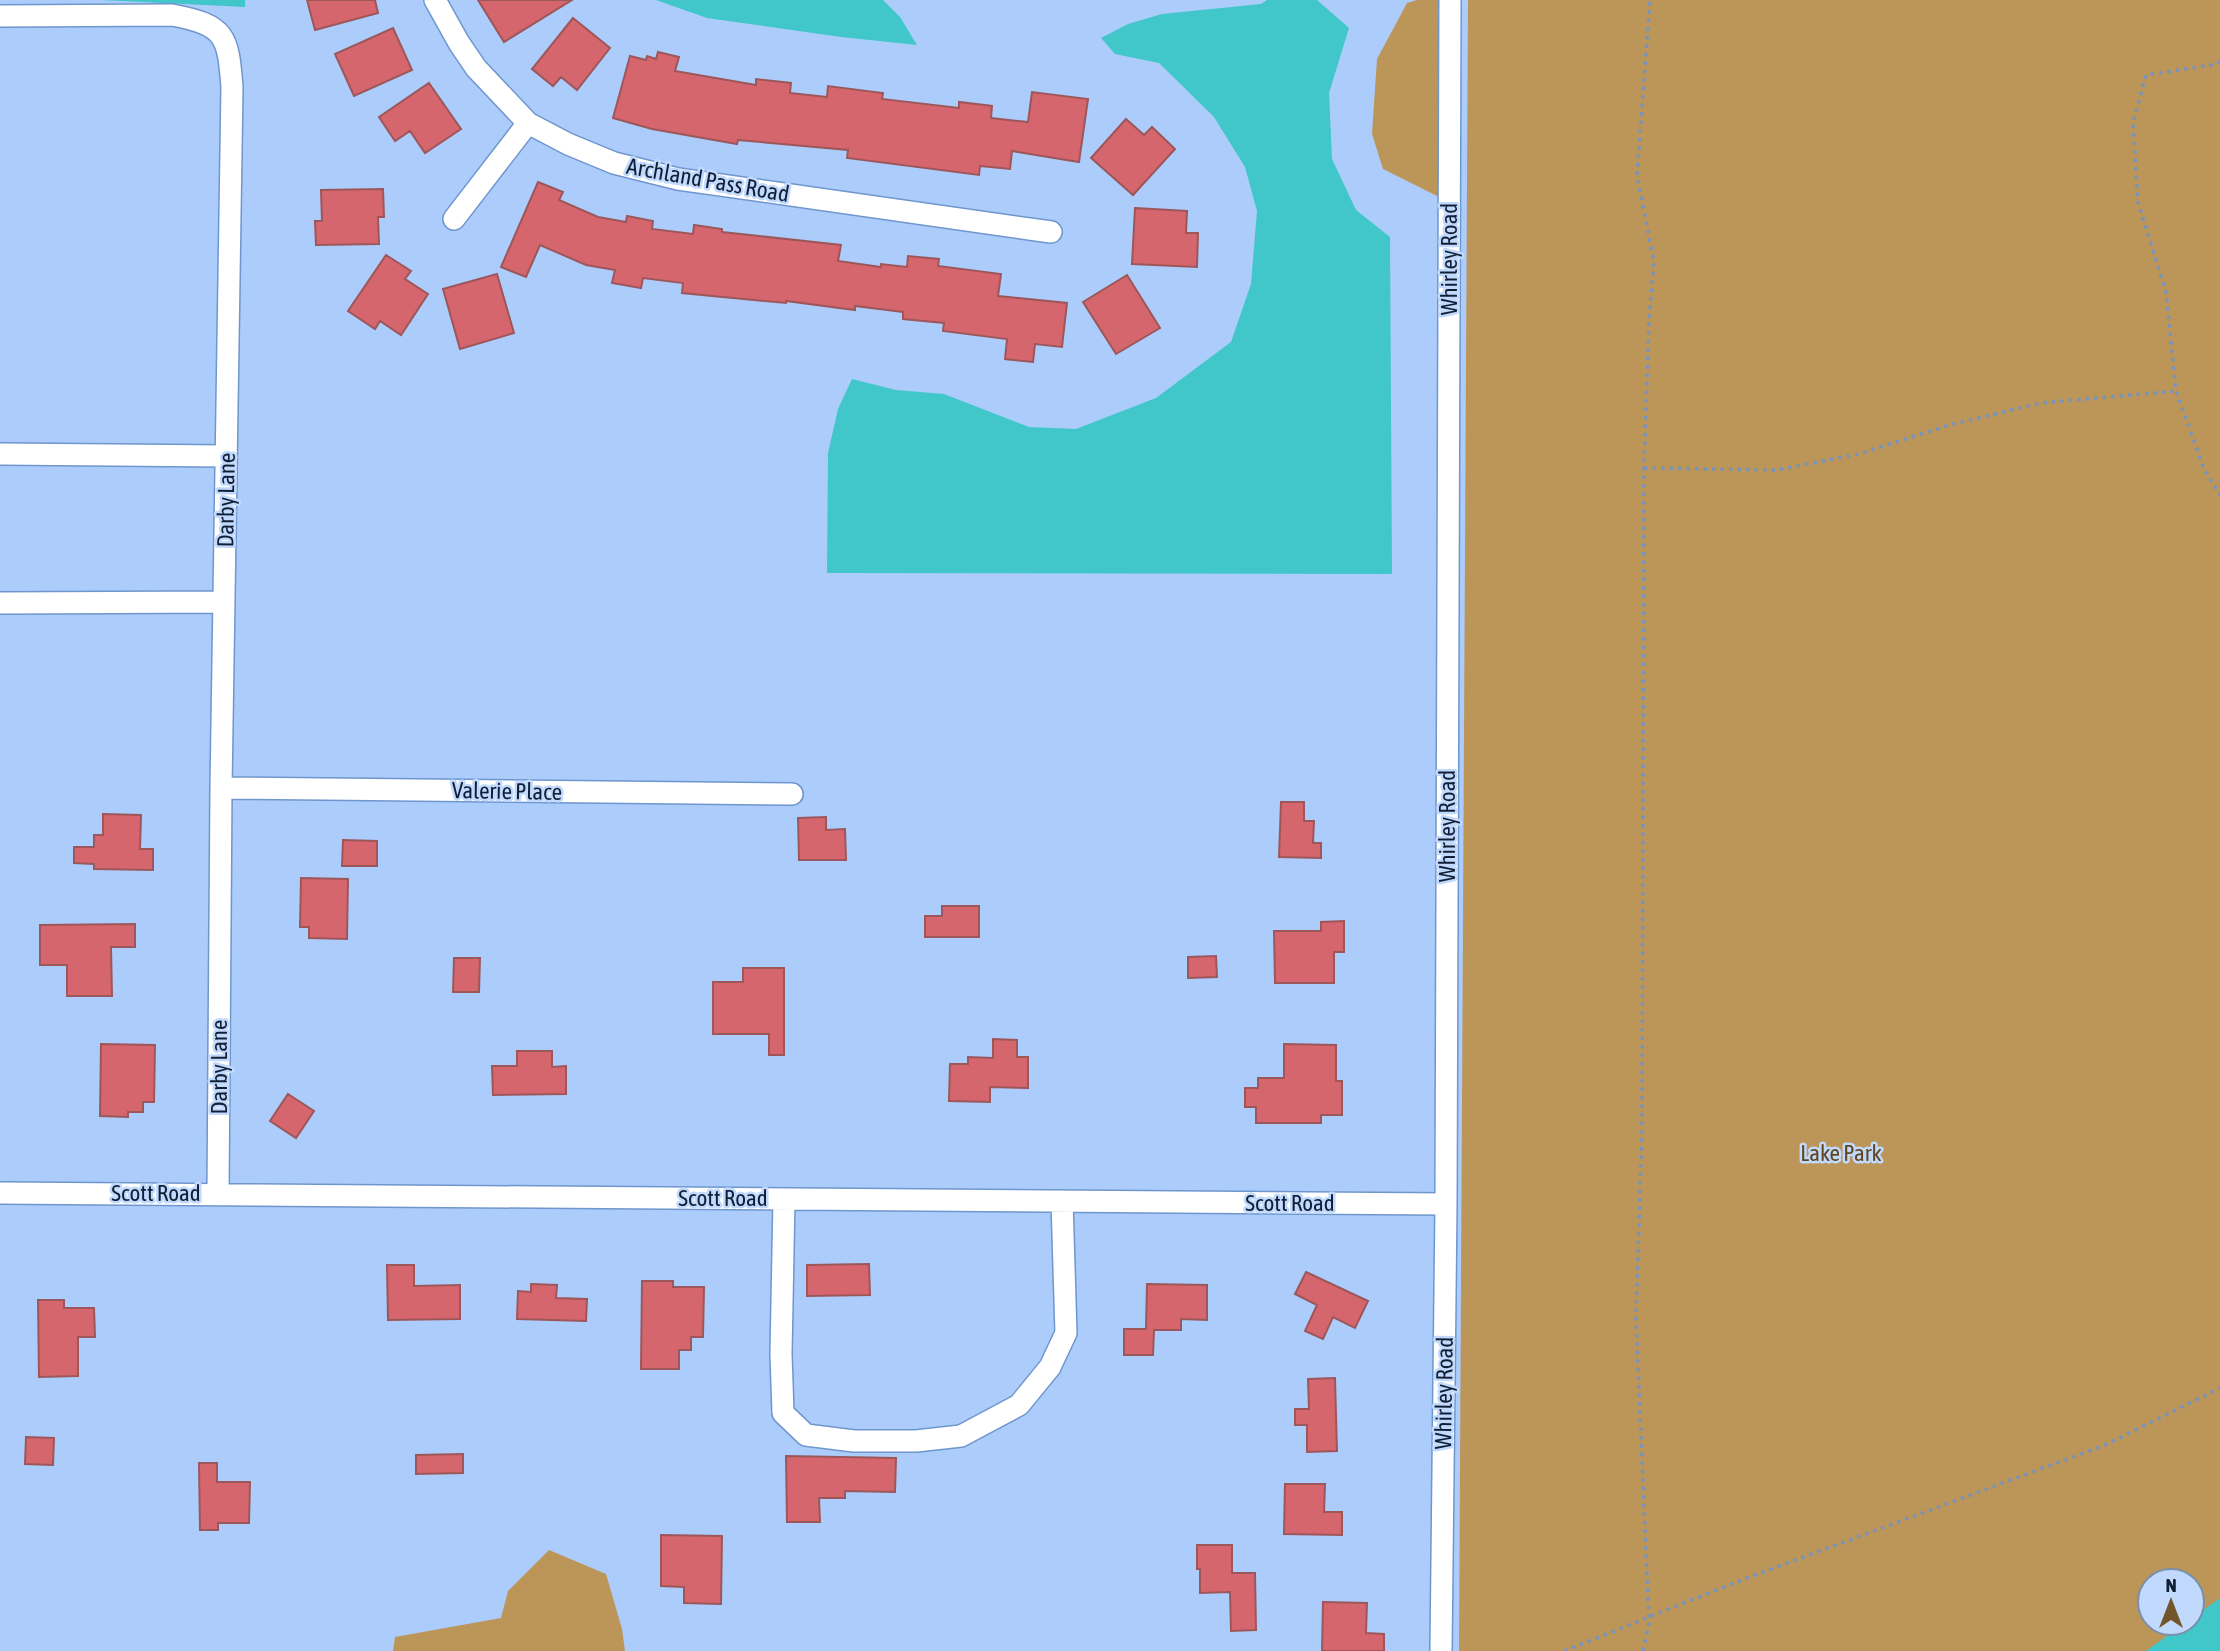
<svg xmlns="http://www.w3.org/2000/svg" width="2220" height="1651" font-family="'Asap Condensed',sans-serif">
<style>
.green{fill:#bc9558;fill-rule:evenodd}
.water{fill:#41c6c9}
.building{fill:#d6666e;stroke:#9d575a;stroke-width:2}
.lines{fill:none;stroke-linecap:round;stroke-linejoin:round}
.minor-casing{stroke:#6f96cd;stroke-width:24}
.path{stroke:#7994bb;stroke-width:3.5;stroke-dasharray:3.5 5;stroke-linecap:butt}
.minor{stroke:#fff;stroke-width:21}
.labels{text-anchor:middle;dominant-baseline:central;stroke-width:5;stroke-linejoin:round;paint-order:stroke}
.street-label{font-size:23px;fill:#101f35;stroke:#c0d9fc}
.park-label{font-size:23px;fill:#5f451b;stroke:#c0d9fc}
</style>
<rect width="100%" height="100%" fill="#acccfb"/>
<path class="green" d="M 1417,0 L 1440,0 L 1439,197 L 1383,169 L 1372,134 L 1377,59 L 1407,3 Z
M 1468,0 L 2220,0 L 2220,1651 L 1459,1651 ZM 2150,1581 L 2192,1581 L 2192,1623 L 2150,1623 Z
M 549,1550 L 606,1574 L 622,1629 L 625,1651 L 393,1651 L 395,1637 L 501,1618 L 508,1591 Z"/>
<path class="water" d="M 101,0 L 245,0 L 245,7 Z
M 656,0 L 883,0 L 900,17 L 917,45 L 841,37 L 707,18 Z
M 1267,0 L 1317,0 L 1349,28 L 1329,93 L 1332,159 L 1356,210 L 1390,237 L 1392,574 L 827,573 L 828,453 L 838,409 L 852,379 L 896,390 L 944,394 L 1029,427 L 1076,429 L 1156,398 L 1231,342 L 1251,284 L 1257,211 L 1245,167 L 1214,117 L 1159,63 L 1115,54 L 1101,38 L 1128,24 L 1162,14 L 1261,4 Z
M 2220,1598 L 2220,1651 L 2146,1651 L 2185,1623 L 2192,1623 L 2192,1618 Z"/>
<path class="building" d="M 307,0 L 375,0 L 378,13 L 315,30 Z
M 478,0 L 572,0 L 504,42 Z
M 573,18 L 610,48 L 577,90 L 561,77 L 553,86 L 532,69 Z
M 393,28 L 412,70 L 354,96 L 335,54 Z
M 658,52 L 679,57 L 675,71 L 756,85 L 756,79 L 791,83 L 790,93 L 827,97 L 828,86 L 883,93 L 882,99 L 959,108 L 959,102 L 992,106 L 991,118 L 1028,122 L 1032,92 L 1088,99 L 1079,162 L 1012,151 L 1010,169 L 980,166 L 979,175 L 847,158 L 848,150 L 738,140 L 737,144 L 652,129 L 613,118 L 630,56 L 646,60 L 647,56 L 656,59 Z
M 429,83 L 461,129 L 425,153 L 410,131 L 395,141 L 379,117 Z
M 1126,119 L 1144,135 L 1152,127 L 1175,149 L 1133,195 L 1091,158 Z
M 538,182 L 563,192 L 559,200 L 598,217 L 626,222 L 627,216 L 653,221 L 652,229 L 693,234 L 694,225 L 722,229 L 722,232 L 841,245 L 838,261 L 881,267 L 881,264 L 907,267 L 908,256 L 939,259 L 938,266 L 1001,274 L 998,296 L 1067,303 L 1062,347 L 1035,344 L 1033,362 L 1005,359 L 1007,339 L 943,331 L 944,323 L 903,319 L 903,312 L 855,306 L 855,310 L 786,301 L 786,303 L 682,293 L 683,283 L 643,278 L 641,288 L 612,283 L 615,270 L 586,265 L 540,245 L 526,277 L 501,267 Z
M 383,189 L 384,217 L 378,217 L 379,244 L 316,245 L 315,221 L 322,221 L 321,190 Z
M 1135,208 L 1187,211 L 1186,233 L 1198,233 L 1197,267 L 1132,264 Z
M 386,255 L 411,271 L 405,279 L 428,294 L 401,335 L 380,321 L 375,329 L 348,311 Z
M 497,274 L 514,333 L 460,349 L 443,289 Z
M 1127,275 L 1160,328 L 1116,354 L 1083,302 Z
M 1281,802 L 1304,802 L 1304,821 L 1314,821 L 1313,843 L 1321,843 L 1321,858 L 1279,857 Z
M 103,814 L 141,815 L 140,849 L 153,849 L 153,870 L 94,869 L 94,864 L 74,863 L 74,847 L 94,847 L 94,835 L 103,835 Z
M 826,817 L 826,830 L 845,829 L 846,860 L 799,860 L 798,818 Z
M 343,840 L 377,841 L 377,866 L 342,866 Z
M 301,878 L 348,879 L 347,939 L 309,938 L 309,927 L 300,927 Z
M 942,906 L 979,906 L 979,937 L 925,937 L 925,916 L 942,916 Z
M 1344,921 L 1344,952 L 1334,952 L 1334,983 L 1275,983 L 1274,931 L 1321,931 L 1321,922 Z
M 135,924 L 135,947 L 111,947 L 112,996 L 67,996 L 67,965 L 40,965 L 40,925 Z
M 1216,956 L 1217,977 L 1188,978 L 1188,957 Z
M 454,958 L 480,958 L 479,992 L 453,992 Z
M 743,968 L 784,968 L 784,1055 L 769,1055 L 769,1034 L 713,1034 L 713,982 L 743,982 Z
M 993,1039 L 1017,1040 L 1017,1057 L 1028,1057 L 1028,1088 L 990,1087 L 990,1102 L 949,1101 L 950,1064 L 968,1064 L 968,1057 L 993,1058 Z
M 101,1044 L 155,1045 L 154,1102 L 143,1102 L 143,1112 L 128,1112 L 128,1117 L 100,1116 Z
M 1284,1044 L 1336,1045 L 1336,1081 L 1342,1081 L 1342,1115 L 1321,1115 L 1321,1123 L 1256,1123 L 1256,1107 L 1245,1107 L 1245,1088 L 1258,1088 L 1258,1078 L 1284,1078 Z
M 517,1051 L 552,1051 L 552,1067 L 566,1066 L 566,1094 L 493,1095 L 492,1066 L 517,1066 Z
M 288,1094 L 314,1111 L 296,1138 L 270,1121 Z
M 869,1264 L 870,1295 L 807,1296 L 807,1265 Z
M 387,1265 L 414,1265 L 414,1286 L 460,1285 L 460,1319 L 388,1320 Z
M 1306,1272 L 1368,1301 L 1355,1328 L 1333,1317 L 1323,1339 L 1305,1331 L 1317,1305 L 1295,1294 Z
M 642,1281 L 673,1281 L 673,1287 L 704,1287 L 703,1337 L 691,1337 L 691,1350 L 679,1350 L 679,1369 L 641,1369 Z
M 531,1284 L 557,1285 L 556,1298 L 587,1299 L 586,1321 L 517,1319 L 518,1291 L 531,1292 Z
M 1147,1284 L 1207,1285 L 1207,1320 L 1181,1319 L 1181,1330 L 1154,1330 L 1153,1355 L 1124,1355 L 1124,1329 L 1146,1329 Z
M 38,1300 L 64,1300 L 64,1308 L 94,1308 L 95,1337 L 78,1337 L 78,1376 L 39,1377 Z
M 1335,1378 L 1337,1451 L 1307,1452 L 1307,1425 L 1295,1425 L 1295,1409 L 1309,1409 L 1308,1379 Z
M 26,1437 L 54,1438 L 53,1465 L 25,1464 Z
M 463,1454 L 463,1473 L 416,1474 L 416,1455 Z
M 786,1456 L 896,1458 L 895,1492 L 845,1491 L 845,1498 L 819,1498 L 820,1522 L 787,1522 Z
M 199,1463 L 217,1463 L 217,1482 L 250,1482 L 249,1523 L 218,1523 L 218,1530 L 200,1530 Z
M 1285,1484 L 1325,1484 L 1324,1512 L 1342,1512 L 1342,1535 L 1284,1534 Z
M 661,1535 L 722,1536 L 721,1604 L 684,1603 L 684,1587 L 661,1586 Z
M 1197,1545 L 1232,1545 L 1232,1573 L 1255,1573 L 1256,1630 L 1231,1631 L 1230,1592 L 1200,1593 L 1200,1569 L 1197,1569 Z
M 1323,1602 L 1367,1603 L 1366,1633 L 1384,1634 L 1384,1651 L 1322,1651 Z"/>
<g class="lines">
<g class="minor-casing">
<path id="minor" d="M 435,0 L 459,43 L 476,68 L 528,123 L 568,144 L 614,163 L 678,179 L 1051,232
M 0,16 L 172,15 C 226,25 228,36 232,87 L 221,788 L 218,1194
M 454,219 L 528,123
M 0,454 L 226,456
M 0,603 L 224,602
M 221,788 L 792,794
M 0,1193 L 1446,1204
M 784,1199 L 781,1354 L 783,1413 L 806,1435 L 854,1441 L 916,1441 L 961,1436 L 1019,1405 L 1050,1367 L 1066,1333 L 1062,1201
M 1441,1651 L 1446,1204 L 1450,0"/>
</g>
<path class="path" d="M 2220,61 L 2217,64 L 2146,75 L 2133,123 L 2138,202 L 2166,292 L 2176,391 L 2204,469 L 2220,495
M 1644,468 L 1777,470 L 1858,454 L 1953,424 L 2041,403 L 2176,391
M 1564,1651 L 1744,1579 L 2103,1446 L 2220,1388
M 1643,1651 L 1649,1623 L 1636,1318 L 1642,1130 L 1644,468 L 1649,320 L 1654,262 L 1637,175 L 1650,0"/>
<use href="#minor" class="minor"/>
</g>
<g class="labels">
<g class="street-label">
<text transform="translate(708 180) rotate(10)">Archland Pass Road</text>
<text transform="translate(1449 259) rotate(-90)">Whirley Road</text>
<text transform="translate(226 500) rotate(-89)">Darby Lane</text>
<text transform="translate(507 791) rotate(1)">Valerie Place</text>
<text transform="translate(1447 826) rotate(-90)">Whirley Road</text>
<text transform="translate(219 1067) rotate(-90)">Darby Lane</text>
<text x="156" y="1193">Scott Road</text>
<text x="723" y="1198">Scott Road</text>
<text x="1290" y="1203">Scott Road</text>
<text transform="translate(1444 1393) rotate(-89)">Whirley Road</text>
</g>
<g class="park-label">
<text x="1841" y="1153">Lake Park</text>
</g>
</g>
<g transform="translate(2171 1602)"><circle r="33" fill="#c0d9fc" stroke="#7a8fac" stroke-width="2"/>
<path d="M0-5L12 26L0 18L-12 26Z" fill="#725629"/>
<text y="-10" font-size="19" font-weight="bold" text-anchor="middle" fill="#101f35">N</text>
</g>
</svg>
